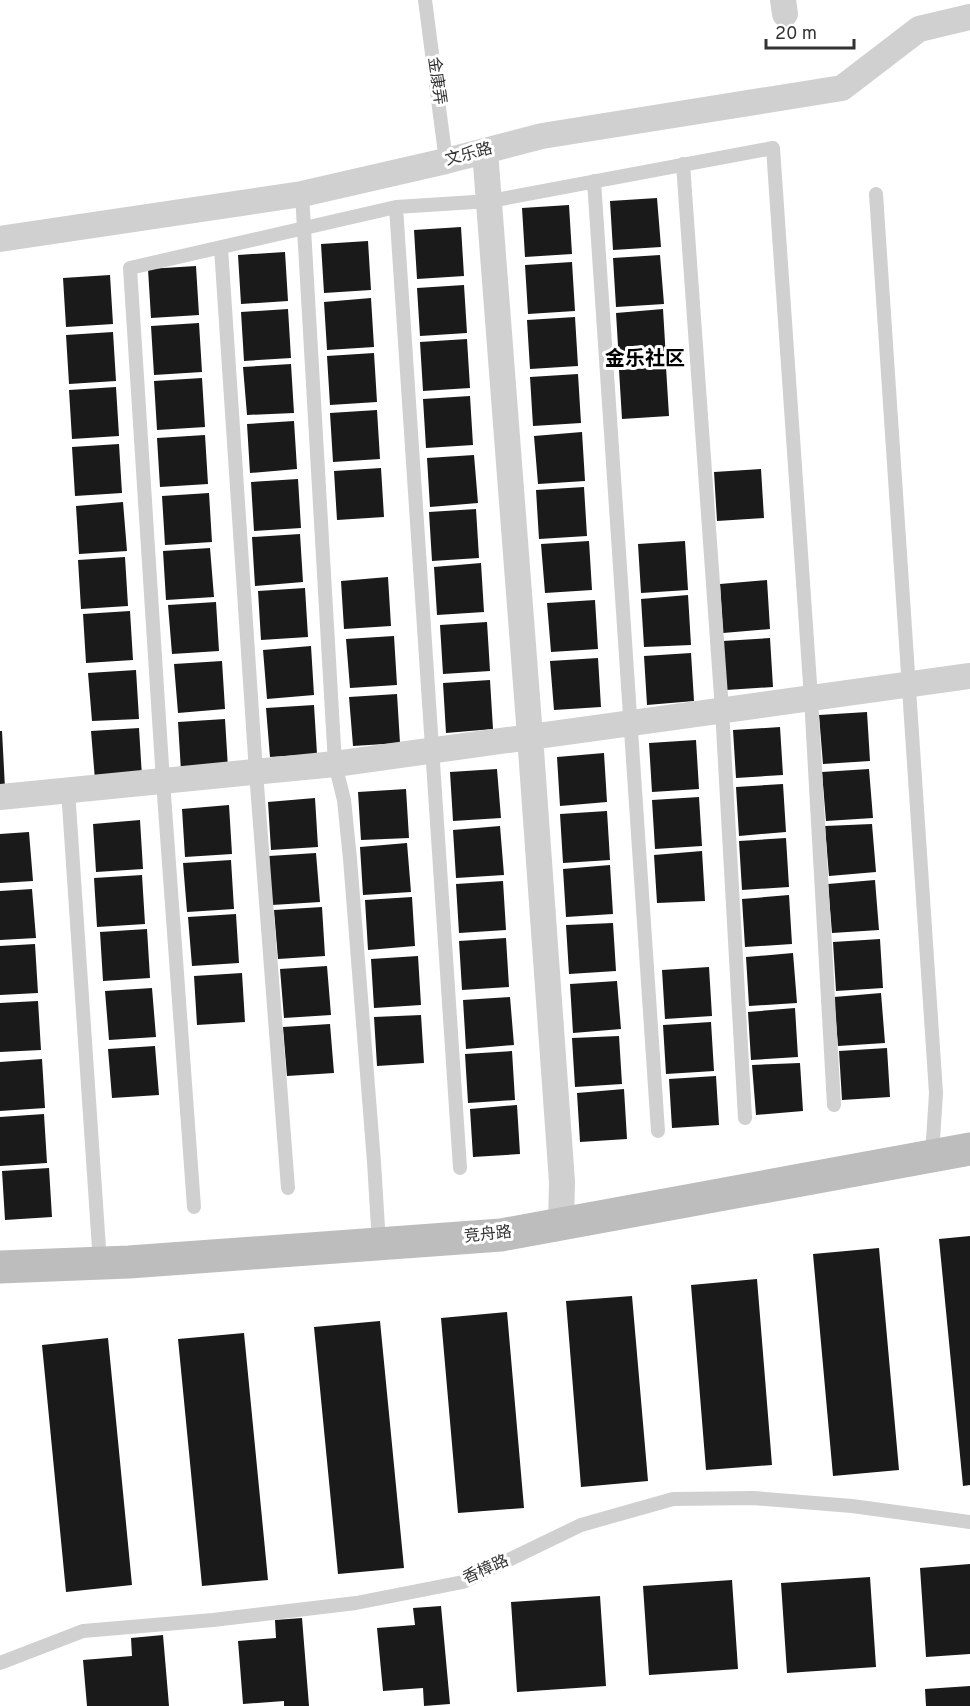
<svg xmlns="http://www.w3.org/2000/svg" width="970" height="1706" font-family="Overpass,'Noto Sans SC',sans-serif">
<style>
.building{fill:#1a1a1a}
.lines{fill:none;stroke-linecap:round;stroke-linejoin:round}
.lane{stroke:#d0d0d0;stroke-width:14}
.street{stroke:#d0d0d0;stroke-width:26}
.secondary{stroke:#bdbdbd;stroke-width:33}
.labels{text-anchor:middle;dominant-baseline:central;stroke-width:6;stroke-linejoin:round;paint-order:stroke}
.street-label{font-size:16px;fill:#333;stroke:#fff}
.quarter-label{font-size:20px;font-weight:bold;fill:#000;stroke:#fff}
</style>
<rect width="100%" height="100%" fill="#fff"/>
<path class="building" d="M 657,198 L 661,247 L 613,250 L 610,201 Z
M 569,205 L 572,254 L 525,257 L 522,208 Z
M 461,227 L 464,276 L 417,279 L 414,230 Z
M 368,241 L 371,290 L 324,293 L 321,244 Z
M 285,252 L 288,301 L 241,304 L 238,255 Z
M 660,255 L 664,304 L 616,307 L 613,258 Z
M 572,262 L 575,311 L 528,314 L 525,265 Z
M 196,266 L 199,315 L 151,318 L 148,269 Z
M 110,275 L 113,324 L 66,327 L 63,278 Z
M 464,285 L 467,333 L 420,336 L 417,288 Z
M 371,298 L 374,347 L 327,350 L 324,302 Z
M 288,309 L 291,358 L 244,361 L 241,312 Z
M 663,309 L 666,359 L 619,362 L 616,313 Z
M 575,317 L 578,366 L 530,369 L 527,320 Z
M 199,323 L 202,372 L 154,375 L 151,326 Z
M 113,332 L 116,381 L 69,384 L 66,335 Z
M 467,339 L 470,388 L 423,391 L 420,342 Z
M 374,353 L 377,402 L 330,405 L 327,356 Z
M 291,364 L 294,413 L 247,415 L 243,367 Z
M 666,367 L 669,416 L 622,419 L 619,370 Z
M 578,374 L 581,423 L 533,426 L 530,377 Z
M 202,378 L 205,427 L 157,430 L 154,381 Z
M 116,387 L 119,436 L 72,439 L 69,390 Z
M 470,396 L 473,445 L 426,448 L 423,399 Z
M 377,410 L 380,459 L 333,462 L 330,413 Z
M 294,421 L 297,469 L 250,473 L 247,424 Z
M 582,432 L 585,481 L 538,484 L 534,436 Z
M 205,435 L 208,484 L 160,487 L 157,438 Z
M 119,444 L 122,493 L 75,496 L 72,447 Z
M 474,455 L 478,503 L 430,507 L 427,458 Z
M 381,468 L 384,517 L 337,520 L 334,471 Z
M 761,469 L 764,518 L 717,521 L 714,472 Z
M 298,479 L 301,528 L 254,531 L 251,482 Z
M 584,487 L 587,536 L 539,539 L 536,490 Z
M 209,493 L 212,542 L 165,545 L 162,496 Z
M 123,502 L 127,551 L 79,554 L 76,506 Z
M 476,509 L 479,558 L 432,561 L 429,512 Z
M 300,534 L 303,582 L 255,586 L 252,537 Z
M 589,541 L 592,590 L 545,593 L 541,544 Z
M 685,541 L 688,590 L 641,593 L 638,544 Z
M 210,548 L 214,597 L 166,600 L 163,551 Z
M 125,557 L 128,606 L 81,609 L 78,560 Z
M 481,563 L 484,612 L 437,615 L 434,567 Z
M 388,577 L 391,626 L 344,629 L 341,581 Z
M 767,580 L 770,629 L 723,633 L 720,584 Z
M 305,588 L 308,637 L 261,640 L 258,591 Z
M 688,595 L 691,645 L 644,647 L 641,599 Z
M 595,600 L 598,649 L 551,652 L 547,603 Z
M 216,602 L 219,651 L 172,654 L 168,605 Z
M 130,611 L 133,660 L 86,663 L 83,614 Z
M 487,622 L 490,671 L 443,674 L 440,625 Z
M 394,636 L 397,685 L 350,688 L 346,639 Z
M 770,638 L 773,687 L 726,690 L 723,641 Z
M 311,646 L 314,695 L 267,699 L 263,650 Z
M 691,653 L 694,701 L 647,705 L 644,656 Z
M 598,658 L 601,707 L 554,710 L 550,661 Z
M 222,661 L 225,709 L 178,713 L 174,664 Z
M 136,670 L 139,719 L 92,721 L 88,673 Z
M 490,680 L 493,729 L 446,733 L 443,683 Z
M 397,694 L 400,743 L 353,746 L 349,697 Z
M 314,705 L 317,754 L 270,757 L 266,708 Z
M 867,712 L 870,761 L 823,764 L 819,715 Z
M 225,719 L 228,768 L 181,771 L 178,722 Z
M 780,727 L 783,775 L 736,778 L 733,730 Z
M 139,728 L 142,777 L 95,780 L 91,731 Z
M 0,731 L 2,731 L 5,788 L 0,789 Z
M 696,740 L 699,789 L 652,792 L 649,743 Z
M 604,753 L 607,802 L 560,806 L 557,757 Z
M 497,769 L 501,818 L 453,821 L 450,772 Z
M 869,769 L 873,818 L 826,821 L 822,772 Z
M 783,784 L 786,832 L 739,836 L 736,787 Z
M 406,789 L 409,838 L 361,840 L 358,792 Z
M 699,797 L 702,846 L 655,849 L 652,800 Z
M 315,798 L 318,847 L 271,850 L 268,802 Z
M 229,805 L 232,854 L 185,857 L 182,809 Z
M 607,811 L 610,860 L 563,863 L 560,814 Z
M 140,820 L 143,869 L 96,872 L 93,824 Z
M 872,824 L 876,872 L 829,876 L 825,826 Z
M 500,826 L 504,875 L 456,878 L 453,830 Z
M 29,832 L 33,881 L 0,883 L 0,834 Z
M 786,838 L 789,887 L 742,890 L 739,841 Z
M 407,843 L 411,892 L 363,895 L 360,847 Z
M 702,851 L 705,901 L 657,903 L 654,855 Z
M 316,853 L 320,902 L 272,905 L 269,856 Z
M 231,860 L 234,909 L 187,912 L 183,863 Z
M 610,865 L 613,914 L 566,917 L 563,869 Z
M 142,875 L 145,924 L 97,927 L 94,878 Z
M 875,880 L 879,930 L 832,933 L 828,884 Z
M 503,881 L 506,930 L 459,933 L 456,884 Z
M 32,889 L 36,938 L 0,940 L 0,891 Z
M 789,895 L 792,944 L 745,947 L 742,899 Z
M 412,897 L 415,946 L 368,950 L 365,900 Z
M 322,907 L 325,956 L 278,959 L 274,910 Z
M 236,914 L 239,963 L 192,966 L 188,917 Z
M 613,923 L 616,971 L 569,974 L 566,925 Z
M 147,929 L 150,978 L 103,981 L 100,932 Z
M 506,938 L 509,987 L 462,990 L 459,941 Z
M 880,939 L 883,988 L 836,991 L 833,942 Z
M 35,944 L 38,993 L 0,995 L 0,946 Z
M 793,953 L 797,1003 L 749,1006 L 746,957 Z
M 418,956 L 421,1005 L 374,1008 L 371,959 Z
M 327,966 L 331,1015 L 284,1018 L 280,969 Z
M 709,967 L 712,1016 L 665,1019 L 662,970 Z
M 242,973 L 245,1022 L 197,1025 L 194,976 Z
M 617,981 L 621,1029 L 573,1033 L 570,984 Z
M 152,988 L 156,1037 L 109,1040 L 105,991 Z
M 881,993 L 885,1043 L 838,1046 L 834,997 Z
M 510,997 L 514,1045 L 466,1049 L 463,1000 Z
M 38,1001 L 41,1050 L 0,1052 L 0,1003 Z
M 795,1008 L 798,1057 L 751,1060 L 748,1012 Z
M 421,1015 L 424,1063 L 377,1066 L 374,1017 Z
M 711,1022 L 714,1071 L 666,1074 L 663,1025 Z
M 330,1024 L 334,1073 L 287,1076 L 283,1027 Z
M 619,1036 L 622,1084 L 575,1087 L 572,1038 Z
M 155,1046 L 159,1095 L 112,1098 L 108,1049 Z
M 887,1048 L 890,1097 L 842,1100 L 839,1051 Z
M 512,1051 L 515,1100 L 468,1103 L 465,1054 Z
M 42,1059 L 45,1108 L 0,1111 L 0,1062 Z
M 800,1063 L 803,1111 L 756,1115 L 752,1065 Z
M 716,1076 L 719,1125 L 672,1128 L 669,1079 Z
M 624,1089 L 627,1139 L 580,1142 L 577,1093 Z
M 517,1105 L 520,1154 L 473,1157 L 470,1109 Z
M 44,1114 L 47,1163 L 0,1166 L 0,1117 Z
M 49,1168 L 52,1217 L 5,1220 L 2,1171 Z
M 970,1236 L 970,1485 L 963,1486 L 939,1239 Z
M 879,1248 L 899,1470 L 833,1476 L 813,1254 Z
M 757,1279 L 772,1465 L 706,1470 L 691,1285 Z
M 632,1296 L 648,1481 L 581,1487 L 566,1301 Z
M 507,1312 L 524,1508 L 458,1513 L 441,1318 Z
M 380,1321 L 404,1568 L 338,1574 L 314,1327 Z
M 244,1333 L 268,1580 L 202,1586 L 178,1339 Z
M 108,1338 L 132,1585 L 66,1592 L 42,1345 Z
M 970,1564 L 970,1654 L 926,1657 L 920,1568 Z
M 870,1577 L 876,1667 L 787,1673 L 781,1583 Z
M 732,1580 L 738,1669 L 649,1675 L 643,1586 Z
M 600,1596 L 606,1686 L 517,1692 L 511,1602 Z
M 441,1606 L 450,1704 L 424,1706 L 423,1688 L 383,1691 L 377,1628 L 415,1625 L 413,1608 Z
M 302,1618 L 309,1706 L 284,1706 L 284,1701 L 243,1704 L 238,1641 L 276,1638 L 275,1620 Z
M 163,1635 L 169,1706 L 87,1706 L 83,1660 L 132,1656 L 131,1638 Z
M 970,1686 L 970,1706 L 926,1706 L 925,1689 Z"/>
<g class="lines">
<path class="lane" d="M 425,0 L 446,161
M 683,164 L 722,710 L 745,1118
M 594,181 L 658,1131
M 302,194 L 335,764 L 344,800 L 350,859 L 374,1162 L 379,1244
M 876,194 L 936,1093 L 932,1156
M 396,207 L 460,1168
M 221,248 L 256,772 L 288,1188
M 68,790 L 100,1263
M 194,1207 L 163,781 L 130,268 L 396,207 L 490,201 L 773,148 L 811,698 L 834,1105
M 0,1663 L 83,1631 L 213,1620 L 356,1603 L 463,1582 L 581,1525 L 673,1499 L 753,1498 L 852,1506 L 970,1522"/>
<path class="street" d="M 783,0 L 785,14
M 485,151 L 530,736 L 562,1182 L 561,1224
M 0,239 L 302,194 L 446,161 L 542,136 L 842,88 L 919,29 L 970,17
M 0,797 L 335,764 L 970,676"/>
<path class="secondary" d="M 0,1267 L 129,1262 L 501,1235 L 970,1149"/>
</g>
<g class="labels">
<g class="street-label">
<text transform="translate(436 81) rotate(82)">金康弄</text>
<text transform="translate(469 155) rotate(-15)">文乐路</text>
<text transform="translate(488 1235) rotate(-6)">竞舟路</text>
<text transform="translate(486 1570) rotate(-24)">香樟路</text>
</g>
<g class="quarter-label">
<text x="645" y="360">金乐社区</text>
</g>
</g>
<path d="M766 39v9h88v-9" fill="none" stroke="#333333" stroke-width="3"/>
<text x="775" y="39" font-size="18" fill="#333333" stroke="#ffffff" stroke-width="4.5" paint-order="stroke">20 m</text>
</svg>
